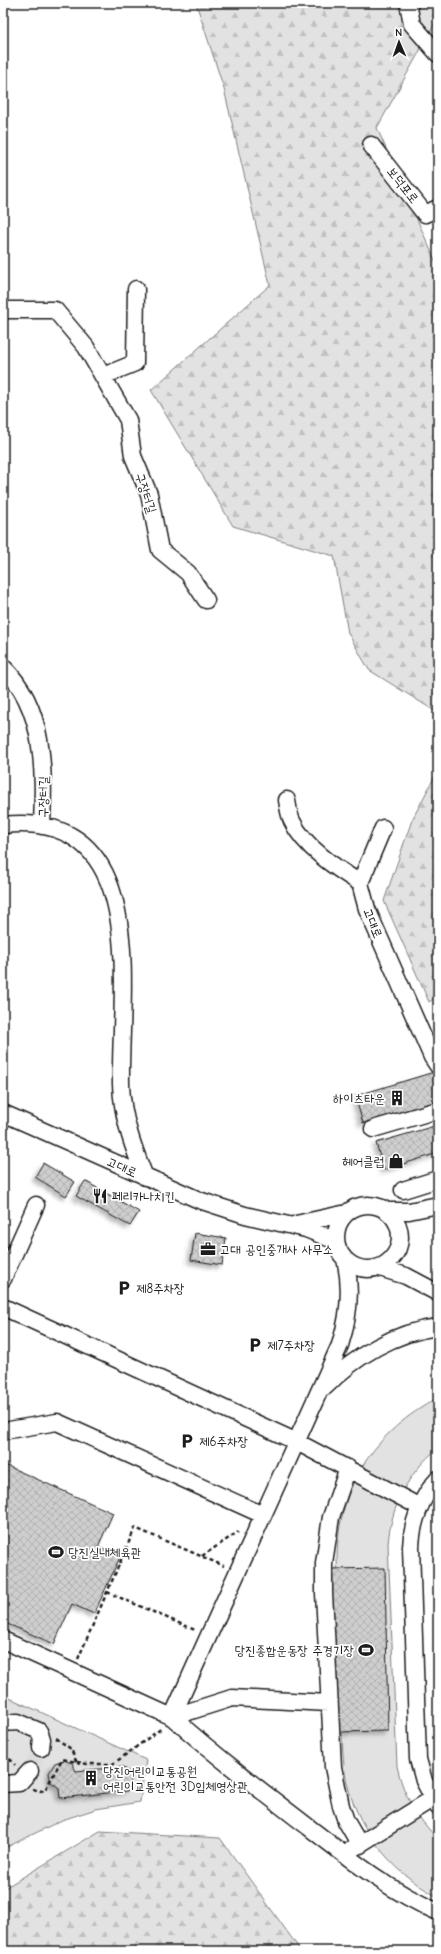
<svg xmlns="http://www.w3.org/2000/svg" width="441" height="1954" font-family="'Comic Neue','Poor Story',sans-serif">
<style>
.forest{fill:url(#forest-firs);stroke:#7f7f7f}
.green{fill:#e2e2e2;stroke:#7f7f7f}
.building{fill:url(#building-cross-hatch);stroke:#1c1c1c;filter:url(#shadow)}
.lines{fill:none;stroke-linecap:round;stroke-linejoin:round}
.minor-tunnel{stroke:#ddd;stroke-width:16;stroke-dasharray:16 8;stroke-linecap:butt}
.minor-casing{stroke:#1c1c1c;stroke-width:19}
.path{stroke:#1c1c1c;stroke-width:2.5;stroke-dasharray:4 3;stroke-linecap:butt}
.minor{stroke:#fff;stroke-width:16}
.labels{text-anchor:middle;dominant-baseline:central;stroke-width:3.5;stroke-linejoin:round;paint-order:stroke}
.street-label{font-size:13px;fill:#1c1c1c;stroke:#fff}
.poi-label{font-size:13px;fill:#1c1c1c;stroke:#fff;text-anchor:start}
</style>
<defs>
<pattern id="forest-firs" width="22" height="20" patternUnits="userSpaceOnUse"><rect width="22" height="20" fill="#e2e2e2"/><path d="M5 1l3.5 6h-7zM16 11l3.5 6h-7z" fill="#c1c1c1"/></pattern>
<pattern id="building-cross-hatch" width="8" height="8" patternUnits="userSpaceOnUse"><rect width="8" height="8" fill="#cecece"/><path d="M0 0l8 8M0 8l8-8" fill="none" stroke="#b0b0b0"/></pattern>
<filter id="shadow"><feDropShadow dx="-3.5" dy="3.5" stdDeviation="2" flood-color="#0004"/></filter>
</defs>
<rect width="100%" height="100%" fill="#fff"/>
<filter id="ink" filterUnits="userSpaceOnUse"><feTurbulence type="fractalNoise" baseFrequency=".025" numOctaves="2"/><feDisplacementMap in="SourceGraphic" scale="8" xChannelSelector="R" yChannelSelector="G"/><feConvolveMatrix kernelMatrix="1 2 1 2 8 2 1 2 1" color-interpolation-filters="sRGB"/></filter>
<g filter="url(#ink)">
<path class="forest" d="M 196,3 L 438,3 L 438,18 L 377,128 L 438,267 L 438,713 L 369,670 L 348,633 L 334,556 L 233,526 L 151,390 L 270,285 L 224,89 Z
M 438,770 L 438,996 L 429,1002 L 384,901 L 412,820 Z
M 100,1831 L 220,1838 L 301,1951 L 3,1951 L 3,1889 Z"/>
<path class="green" d="M 438,1398 L 438,1448 C 408,1473 391,1506 388,1544 L 397,1766 C 403,1795 417,1818 438,1839 L 438,1897 C 391,1872 354,1826 345,1773 C 341,1744 342,1714 341,1685 C 339,1642 338,1600 337,1558 C 338,1486 375,1431 438,1398 Z
M 3,1695 L 146,1760 L 140,1802 L 96,1809 L 62,1820 L 3,1849 Z"/>
<path class="building" d="M 434,1072 L 438,1087 L 438,1101 L 363,1123 L 355,1096 Z
M 438,1125 L 438,1153 L 384,1170 L 376,1143 Z
M 43,1163 L 75,1182 L 66,1196 L 35,1177 Z
M 85,1181 L 139,1212 L 130,1226 L 76,1196 Z
M 195,1233 L 226,1238 L 222,1265 L 191,1260 Z
M 3,1464 L 113,1513 L 98,1547 L 120,1557 L 94,1614 L 72,1604 L 54,1644 L 3,1622 Z
M 385,1568 L 388,1731 L 334,1732 L 330,1569 Z
M 64,1760 L 72,1763 L 76,1771 L 123,1767 L 133,1775 L 127,1791 L 60,1798 L 59,1788 L 51,1782 L 49,1773 L 55,1763 Z"/>
<g class="lines">
<path class="minor-tunnel" d="M 30,1771 L 41,1748"/>
<g class="minor-casing">
<path id="minor" d="M 408,3 L 412,24 L 438,54
M 371,145 L 425,214 L 438,208
M 3,310 L 55,310 L 86,347 L 128,420 L 133,456 L 149,494 L 160,550 L 188,573 L 206,600
M 103,376 L 135,363 L 136,289
M 3,667 C 46,708 44,772 42,826
M 287,800 C 288,807 289,815 292,821 C 304,847 336,868 360,883 L 367,909 L 432,1057 L 438,1066
M 3,825 C 153,809 119,990 121,1084 C 122,1117 133,1147 145,1177
M 360,883 L 383,828
M 3,1113 L 199,1200 L 245,1215 L 306,1229 L 336,1241
M 373,1129 L 438,1110
M 403,1190 L 438,1179
M336 1237a32 32 0 1 1 64 0a32 32 0 1 1-64 0Z
M 387,1211 L 409,1211 L 438,1205
M 296,1224 L 347,1213
M 345,1259 C 352,1288 349,1317 340,1345 L 172,1717 C 217,1757 264,1793 311,1829 C 351,1860 391,1892 438,1912
M 380,1268 L 406,1276 L 438,1293
M 3,1279 L 36,1205
M 3,1307 L 297,1442 L 420,1507
M 325,1387 C 355,1356 395,1332 438,1327
M 3,1431 L 57,1422 L 263,1515
M 348,1468 L 331,1517 L 324,1563 L 324,1593 L 333,1767 L 341,1806 L 346,1821 L 360,1845
M 438,1479 C 421,1497 412,1522 411,1547 L 418,1759 L 424,1781 L 438,1807
M 3,1640 L 172,1717 L 232,1698 L 329,1703
M 3,1723 L 18,1722 L 39,1731 L 42,1739 L 41,1748
M 3,1784 L 19,1783 L 30,1771
M 352,1849 L 432,1799"/>
</g>
<path class="path" d="M 202,1556 L 238,1532
M 107,1592 L 195,1630
M 78,1659 L 135,1528 L 224,1566
M 56,1738 L 71,1749 L 77,1763
M 3,1756 L 11,1760 L 15,1765
M 33,1789 L 40,1791 L 45,1790 L 62,1759 L 87,1764 L 113,1764 L 162,1728"/>
<use href="#minor" class="minor"/>
</g>
</g>
<defs>
<g id="building-bare" transform="scale(1.2)"><path d="M-4-6H4V6H1V3H-1V6H-4ZM-2.5-4.3h1.7v1.8h-1.7ZM.8-4.3h1.7v1.8H.8ZM-2.5-1h1.7V.8h-1.7ZM.8-1h1.7V.8H.8Z" fill="#1c1c1c" stroke="#fff" stroke-width="2.5" paint-order="stroke"/></g>
<g id="shop-bare" transform="scale(1.2)"><path d="M-5-2.5h2.3a2.7 3.5 0 0 1 5.4 0H5L5.5 6h-11ZM-1.5-2.5h3a1.5 2.3 0 0 0-3 0Z" fill="#1c1c1c" stroke="#fff" stroke-width="2.5" paint-order="stroke"/></g>
<g id="restaurant-bare" transform="scale(1.2)"><path d="M-5-6h1v4h1v-4h1v4h1v-4h1v5L-1.5 .5V6h-2V.5L-5-1ZM5-6V6H3V1.5H1.5Q1.5-4 5-6Z" fill="#1c1c1c" stroke="#fff" stroke-width="2.5" paint-order="stroke"/></g>
<g id="office-bare" transform="scale(1.2)"><path d="M-6-3h4V-5.5h4V-3h4V5H-6ZM-1-4.5V-3h2v-1.5ZM-6 0V1H6V0Z" fill="#1c1c1c" stroke="#fff" stroke-width="2.5" paint-order="stroke"/></g>
<g id="parking-bare" transform="scale(1.2)"><path d="M-3.5-5.5H1a3.5 3.5 0 0 1 0 7H-1V5.5H-3.5ZM-1-3.4V-.6H.8a1.4 1.4 0 0 0 0-2.8Z" fill="#1c1c1c" stroke="#fff" stroke-width="2.5" paint-order="stroke"/></g>
<g id="stadium-bare" transform="scale(1.2)"><path d="M0-5a6.5 5 0 1 0 0 10a6.5 5 0 1 0 0-10ZM-3.5-1.8h7v3.6h-7Z" fill="#1c1c1c" stroke="#fff" stroke-width="2.5" paint-order="stroke"/></g>
</defs>
<g fill-rule="evenodd">
<use href="#building-bare" x="397" y="1098"/>
<use href="#shop-bare" x="396" y="1161"/>
<use href="#restaurant-bare" x="100" y="1196"/>
<use href="#office-bare" x="208" y="1249"/>
<use href="#parking-bare" x="124" y="1288"/>
<use href="#parking-bare" x="255" y="1345"/>
<use href="#parking-bare" x="187" y="1441"/>
<use href="#stadium-bare" x="56" y="1552"/>
<use href="#stadium-bare" x="366" y="1650"/>
<use href="#building-bare" x="91" y="1778"/>
</g>
<g class="labels">
<g class="street-label">
<text transform="translate(403 185) rotate(52)">보덕포로</text>
<text transform="translate(146 493) rotate(72)">구장터길</text>
<text transform="translate(43 797) rotate(-89)">구장터길</text>
<text transform="translate(373 923) rotate(68)">고대로</text>
<text transform="translate(122 1167) rotate(24)">고대로</text>
</g>
<g class="poi-label">
<text x="385" y="1098" text-anchor="end">하이츠타운</text>
<text x="384" y="1161" text-anchor="end">헤어클럽</text>
<text x="112" y="1196">페리카나치킨</text>
<text x="220" y="1249">고대 공인중개사 사무소</text>
<text x="136" y="1288">제8주차장</text>
<text x="267" y="1345">제7주차장</text>
<text x="199" y="1441">제6주차장</text>
<text x="68" y="1552">당진실내체육관</text>
<text x="354" y="1650" text-anchor="end">당진종합운동장 주경기장</text>
<text x="103" y="1771">당진어린이교통공원<tspan x="103" dy="15">어린이교통안전 3D입체영상관</tspan></text>
</g>
</g>
<rect width="441" height="1954" fill="none" stroke="#fff" stroke-width="16"/>
<rect x="8" y="8" width="425" height="1938" fill="none" stroke="#1c1c1c" stroke-width="1.5" filter="url(#ink)"/>
<g transform="translate(399 42) rotate(358)" stroke="#ffffff" stroke-width="3" paint-order="stroke">
<path d="M0-3L7 15L0 10L-7 15Z" fill="#1c1c1c"/>
<text y="-6" font-size="11" font-weight="bold" text-anchor="middle" fill="#1c1c1c">N</text>
</g>
</svg>
